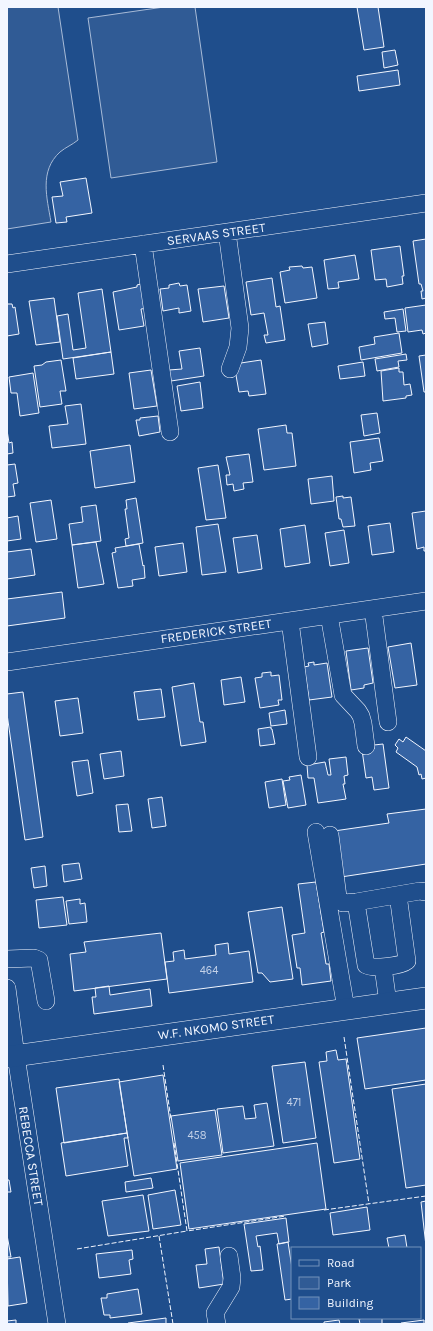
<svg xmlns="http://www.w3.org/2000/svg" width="433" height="1331" font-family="Karla,sans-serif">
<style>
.green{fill:#305b95;stroke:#a8bbd7}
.building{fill:#3563a3;stroke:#f2f6ff}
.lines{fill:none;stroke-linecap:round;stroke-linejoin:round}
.minor-casing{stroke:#f2f6ff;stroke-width:18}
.major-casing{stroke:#f2f6ff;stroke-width:22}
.minor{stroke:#1f4e8c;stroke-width:17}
.major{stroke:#1f4e8c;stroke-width:21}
.fence{stroke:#f2f6ff;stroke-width:1;stroke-dasharray:5 2;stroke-linecap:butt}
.labels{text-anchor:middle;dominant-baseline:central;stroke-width:3;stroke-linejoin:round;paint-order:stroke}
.number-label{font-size:11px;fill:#c3d1e8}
.street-label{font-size:13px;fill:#f2f6ff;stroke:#1f4e8c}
</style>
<rect width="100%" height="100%" fill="#1f4e8c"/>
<path class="green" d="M 7,7 L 58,7 L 78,140 C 72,145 66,147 60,152 C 39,171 47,198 51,222 L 7,229 Z
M 164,7 L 195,7 L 217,162 L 111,178 L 88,18 Z"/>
<path class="building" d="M 357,7 L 378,7 L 384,47 L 364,50 Z
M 395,50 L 398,65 L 384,68 L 382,52 Z
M 398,70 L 400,85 L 359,91 L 357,76 Z
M 86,178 L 92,213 L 66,217 L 67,222 L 56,223 L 52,197 L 63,196 L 60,182 Z
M 426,239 L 426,298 L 422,299 L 421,291 L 423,291 L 421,284 L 419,284 L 413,241 Z
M 400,246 L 404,276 L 402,276 L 403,284 L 387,287 L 386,279 L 375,280 L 371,250 Z
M 355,255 L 359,279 L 338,282 L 339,288 L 328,289 L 324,260 Z
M 302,266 L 303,268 L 312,267 L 317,298 L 285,303 L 280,272 L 290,270 L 289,267 Z
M 272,278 L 276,307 L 280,306 L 285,340 L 266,343 L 264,335 L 268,335 L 264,313 L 251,315 L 246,282 Z
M 144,283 L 148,308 L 141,309 L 144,326 L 119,330 L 113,292 L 137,287 L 137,285 Z
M 179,283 L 180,286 L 187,285 L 191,311 L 179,313 L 179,308 L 163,311 L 160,289 L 169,288 L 169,285 Z
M 224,286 L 229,318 L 203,322 L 198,289 Z
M 102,289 L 111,352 L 63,359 L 57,316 L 68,314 L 73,350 L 86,348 L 78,293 Z
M 54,298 L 60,342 L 36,345 L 29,301 Z
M 7,304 L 12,304 L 13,308 L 15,307 L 19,334 L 7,336 Z
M 426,305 L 426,333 L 423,334 L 422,330 L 408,332 L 405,308 Z
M 403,309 L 406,331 L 397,332 L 395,318 L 385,319 L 384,312 Z
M 325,322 L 328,344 L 312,347 L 308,324 Z
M 399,333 L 402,353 L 361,360 L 359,347 L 375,344 L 374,337 Z
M 200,348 L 204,376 L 171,381 L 169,370 L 182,369 L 179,351 Z
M 111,352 L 114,374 L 76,379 L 73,358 Z
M 406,354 L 407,360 L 398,361 L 399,367 L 377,371 L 375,359 Z
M 426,355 L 426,392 L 424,392 L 419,356 Z
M 61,360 L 66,391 L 60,391 L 62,404 L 40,407 L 34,366 L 42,365 L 46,362 Z
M 261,360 L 266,394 L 249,396 L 248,391 L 239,392 L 234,364 Z
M 363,362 L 365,376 L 340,379 L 338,366 Z
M 399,368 L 399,372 L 403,372 L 404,385 L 410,384 L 412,395 L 406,396 L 406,398 L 383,401 L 381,371 Z
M 151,370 L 157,406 L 134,409 L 129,373 Z
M 33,373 L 39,413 L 20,416 L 17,393 L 11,393 L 9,377 Z
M 200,382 L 203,408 L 181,411 L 177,386 Z
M 81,404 L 86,444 L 52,448 L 49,426 L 68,424 L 65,406 Z
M 377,413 L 380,433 L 364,436 L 361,415 Z
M 158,416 L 160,432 L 139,436 L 136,420 L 140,420 L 140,418 Z
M 286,425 L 287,433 L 292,433 L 296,466 L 264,470 L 258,429 Z
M 7,430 L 9,443 L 12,442 L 13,453 L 7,454 Z
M 379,438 L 383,461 L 370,463 L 371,470 L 354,473 L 350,442 Z
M 130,445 L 135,482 L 95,488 L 90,451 Z
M 249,454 L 253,482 L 243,483 L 244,489 L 234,491 L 233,484 L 227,485 L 226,475 L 230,475 L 226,457 Z
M 15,464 L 18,483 L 13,484 L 15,496 L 7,497 L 7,465 Z
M 218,465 L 226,518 L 206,520 L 198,468 Z
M 332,476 L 334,501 L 311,504 L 308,479 Z
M 343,496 L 343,498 L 351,497 L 355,526 L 343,527 L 341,519 L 339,519 L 336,497 Z
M 136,498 L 143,543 L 126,546 L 125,539 L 129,538 L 125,509 L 127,509 L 126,500 Z
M 51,500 L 57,539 L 36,542 L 30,503 Z
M 96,505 L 101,541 L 72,545 L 69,524 L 83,522 L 81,507 Z
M 426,511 L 426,551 L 424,551 L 424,547 L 417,549 L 412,513 Z
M 18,516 L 21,539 L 7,541 L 7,518 Z
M 390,523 L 394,552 L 372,555 L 368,526 Z
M 218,524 L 226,572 L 202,575 L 196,527 Z
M 305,525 L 310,563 L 285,567 L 280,529 Z
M 344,530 L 349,563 L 330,566 L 325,533 Z
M 257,535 L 262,569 L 238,573 L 233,538 Z
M 96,542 L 104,584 L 78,588 L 72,545 Z
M 183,543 L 187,572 L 159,576 L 155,547 Z
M 139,544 L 143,566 L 144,565 L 145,578 L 132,580 L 133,586 L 118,588 L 112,553 L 116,552 L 115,548 Z
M 31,549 L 35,575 L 7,579 L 7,552 Z
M 62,592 L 65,618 L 7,626 L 7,599 Z
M 411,643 L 417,685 L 395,688 L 388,647 Z
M 368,648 L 373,683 L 364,685 L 364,688 L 351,690 L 346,651 Z
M 314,662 L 314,665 L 327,663 L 332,697 L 309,700 L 304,667 L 309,666 L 308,663 Z
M 271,672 L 271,676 L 279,675 L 282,700 L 278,700 L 279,705 L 260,708 L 255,678 L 262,677 L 262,673 Z
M 241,677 L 245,702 L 224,705 L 221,680 Z
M 194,683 L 200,722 L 203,722 L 206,742 L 181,746 L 172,687 Z
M 161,689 L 165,717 L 138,720 L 134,692 Z
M 23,692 L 43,837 L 25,840 L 7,714 L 7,694 Z
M 78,698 L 83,733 L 60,736 L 55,701 Z
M 285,710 L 287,724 L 271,726 L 269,713 Z
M 271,727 L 271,729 L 272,729 L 275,744 L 260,746 L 258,729 Z
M 406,737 L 426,751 L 426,778 L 422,779 L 421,774 L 419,775 L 417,767 L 396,752 L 398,748 L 395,745 L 399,739 L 403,742 Z
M 383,744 L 389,788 L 374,790 L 372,777 L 366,778 L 362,750 L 374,749 L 374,745 Z
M 121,751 L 124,776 L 104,779 L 100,754 Z
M 346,757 L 348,775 L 344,776 L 345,784 L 343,784 L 346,799 L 318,803 L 314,778 L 308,778 L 307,765 L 325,762 L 328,775 L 331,775 L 329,759 Z
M 88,760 L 93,793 L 77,796 L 72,762 Z
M 301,775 L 306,805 L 288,808 L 283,781 L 290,780 L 289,777 Z
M 282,779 L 286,805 L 269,808 L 265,782 Z
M 162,797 L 166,826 L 152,828 L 148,799 Z
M 128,804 L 132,831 L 119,832 L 116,805 Z
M 426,809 L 426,864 L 341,877 L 334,831 L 389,823 L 387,814 Z
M 79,863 L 82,879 L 64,882 L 62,865 Z
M 45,866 L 47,886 L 34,888 L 31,868 Z
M 316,882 L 324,932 L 321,933 L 326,964 L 329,964 L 331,981 L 302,985 L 300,968 L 297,968 L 292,935 L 305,933 L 298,884 Z
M 63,897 L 67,925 L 39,928 L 36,900 Z
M 80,899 L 80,904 L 85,903 L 87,922 L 69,924 L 66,901 Z
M 282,907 L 293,979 L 270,982 L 262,973 L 258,973 L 248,912 Z
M 161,933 L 167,979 L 74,991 L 70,954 L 86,952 L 84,942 Z
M 228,943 L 229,954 L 249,951 L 253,982 L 169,993 L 165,962 L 174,961 L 173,952 L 184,950 L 185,959 L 216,955 L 215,945 Z
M 109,986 L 110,995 L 150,989 L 152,1006 L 94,1014 L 92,997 L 96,997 L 95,988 Z
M 426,1028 L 426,1080 L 365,1089 L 357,1038 Z
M 336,1050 L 338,1060 L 346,1059 L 360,1159 L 334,1163 L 319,1062 L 327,1061 L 326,1052 Z
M 305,1062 L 316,1138 L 283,1143 L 272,1066 Z
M 163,1075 L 177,1169 L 134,1176 L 119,1082 Z
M 119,1079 L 127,1133 L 64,1143 L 56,1088 Z
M 426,1084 L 426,1185 L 406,1188 L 392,1089 Z
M 267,1103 L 274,1146 L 223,1153 L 217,1109 L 243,1106 L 245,1119 L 256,1118 L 254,1105 Z
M 215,1110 L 222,1155 L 178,1161 L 171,1116 Z
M 127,1133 L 128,1138 L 124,1138 L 128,1166 L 66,1176 L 61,1143 Z
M 317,1143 L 326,1209 L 189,1229 L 180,1163 Z
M 151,1178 L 153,1188 L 126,1192 L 125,1182 Z
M 7,1180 L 9,1180 L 11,1192 L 7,1192 Z
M 175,1190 L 181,1225 L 153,1229 L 148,1195 Z
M 143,1195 L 149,1231 L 108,1236 L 102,1201 Z
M 426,1201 L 426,1246 L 421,1202 Z
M 367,1207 L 370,1230 L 333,1235 L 330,1213 Z
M 286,1218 L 289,1242 L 279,1244 L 277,1233 L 256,1236 L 258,1247 L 260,1246 L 263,1270 L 251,1271 L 244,1224 Z
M 7,1235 L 11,1257 L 7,1257 Z
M 405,1235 L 407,1248 L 389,1248 L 387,1238 Z
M 288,1242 L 292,1268 L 292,1299 L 285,1300 L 277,1244 Z
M 219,1247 L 224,1284 L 199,1288 L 196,1265 L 207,1264 L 205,1249 Z
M 132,1250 L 133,1259 L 129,1260 L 131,1274 L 99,1278 L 96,1254 Z
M 20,1257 L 27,1303 L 8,1306 L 7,1259 Z
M 138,1289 L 142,1314 L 110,1318 L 110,1315 L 104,1315 L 101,1298 L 107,1298 L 107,1294 Z
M 166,1318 L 166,1324 L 128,1324 L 128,1323 Z
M 364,1318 L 382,1318 L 382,1324 L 360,1324 L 359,1319 Z
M 16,1320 L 16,1324 L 7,1324 L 7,1321 Z
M 339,1320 L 340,1324 L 324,1324 L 324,1322 Z
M 424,1320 L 424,1324 L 401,1324 L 401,1323 Z"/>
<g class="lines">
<g class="minor-casing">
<path id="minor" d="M 227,232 L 240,328 L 238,347 L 230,369
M 143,244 L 170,432
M 7,264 L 426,203
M 373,609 L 388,722
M 329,615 L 343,695 L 358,711 L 361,716 L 363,723 L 366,746
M 290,621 L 308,757
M 7,662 L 426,601
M 316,832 L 346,1009
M 330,835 L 338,897 L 343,903 L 356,902 L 420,891 L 426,892
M 356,902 L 366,965 C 373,969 401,966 407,961 L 398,895
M 7,959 L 34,958 L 39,960 L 46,1001
M 383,967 L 388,1003
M 7,988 L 16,1056 L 57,1324
M 217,1324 L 215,1313 L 231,1287 L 232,1278 L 229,1256"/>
</g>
<g class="major-casing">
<path id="major" d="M 7,1057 L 426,998"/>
</g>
<use href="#minor" class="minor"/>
<use href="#major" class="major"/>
<path class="fence" d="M 344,1037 L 369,1204
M 163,1065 L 171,1119
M 174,1143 L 187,1231 L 286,1216
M 324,1210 L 426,1196
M 159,1236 L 173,1324
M 77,1249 L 187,1231"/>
</g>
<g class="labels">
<g class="number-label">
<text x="209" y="970">464</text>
<text x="294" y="1102">471</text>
<text x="197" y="1135">458</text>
</g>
<g class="street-label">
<text transform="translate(216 234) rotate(-8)">SERVAAS STREET</text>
<text transform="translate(216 631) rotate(-8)">FREDERICK STREET</text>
<text transform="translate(216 1027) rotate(-8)">W.F. NKOMO STREET</text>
<text transform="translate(31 1156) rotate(81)">REBECCA STREET</text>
</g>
</g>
<rect width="433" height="1331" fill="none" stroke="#f2f6ff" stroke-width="16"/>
<rect x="291" y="1247" width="130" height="72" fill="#1f4e8c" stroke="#7391ba"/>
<rect x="299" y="1260" width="20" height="6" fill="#1f4e8c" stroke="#7391ba"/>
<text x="327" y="1267" font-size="12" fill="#f2f6ff">Road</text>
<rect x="299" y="1277" width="20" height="12" fill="#305b95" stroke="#7391ba"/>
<text x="327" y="1287" font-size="12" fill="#f2f6ff">Park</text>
<rect x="299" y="1297" width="20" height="12" fill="#3563a3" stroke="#7391ba"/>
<text x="327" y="1307" font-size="12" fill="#f2f6ff">Building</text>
</svg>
